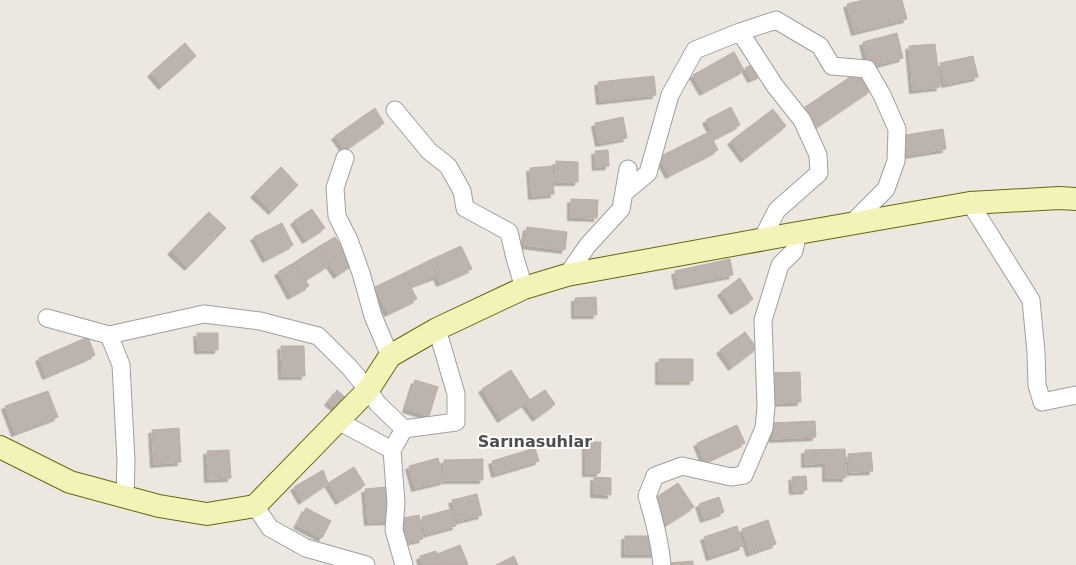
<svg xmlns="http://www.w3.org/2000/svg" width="1076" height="565" font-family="'DejaVu Sans',sans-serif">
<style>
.building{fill:#bcb3ae;stroke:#bcaea5;filter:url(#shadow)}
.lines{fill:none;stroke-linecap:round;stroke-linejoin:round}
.street-casing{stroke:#9f9f9f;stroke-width:19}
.secondary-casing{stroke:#65690c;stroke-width:24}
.street{stroke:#fff;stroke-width:17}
.secondary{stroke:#f4f3b7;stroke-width:22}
.labels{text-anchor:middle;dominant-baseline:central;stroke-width:4;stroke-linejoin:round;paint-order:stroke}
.quarter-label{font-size:16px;font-weight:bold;fill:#4e4e4e;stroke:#fff}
</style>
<defs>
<filter id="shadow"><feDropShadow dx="-3.5" dy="3.5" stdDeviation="0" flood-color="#0004"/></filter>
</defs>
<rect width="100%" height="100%" fill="#ece8e1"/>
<path class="building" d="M 863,0 L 902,0 L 907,19 L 855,32 L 847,4 Z
M 897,33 L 903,58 L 869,67 L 863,42 Z
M 185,43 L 196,56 L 162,86 L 151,73 Z
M 935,44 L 940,87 L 913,90 L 909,46 Z
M 734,52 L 744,70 L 703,92 L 693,75 Z
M 973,56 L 978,77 L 945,84 L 940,63 Z
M 756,63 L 761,75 L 751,79 L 745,68 Z
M 859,71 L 871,90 L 815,128 L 802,109 Z
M 654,76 L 656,95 L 600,101 L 598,82 Z
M 731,107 L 740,125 L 715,138 L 706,120 Z
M 375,108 L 384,123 L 345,150 L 335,136 Z
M 773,109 L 786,126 L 744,159 L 731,141 Z
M 623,117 L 627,138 L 599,143 L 595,123 Z
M 943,129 L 946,149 L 908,155 L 905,135 Z
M 709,132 L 718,150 L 669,175 L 659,157 Z
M 608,150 L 609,166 L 596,167 L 595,151 Z
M 556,161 L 578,162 L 578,182 L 556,182 Z
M 552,166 L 554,194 L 532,196 L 530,168 Z
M 281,167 L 298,185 L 272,211 L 254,194 Z
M 571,199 L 598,200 L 597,218 L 571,217 Z
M 312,209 L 325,228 L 306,240 L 294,221 Z
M 209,212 L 226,228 L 188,267 L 171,251 Z
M 282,223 L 293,245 L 266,259 L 254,237 Z
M 527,227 L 567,232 L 565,250 L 524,245 Z
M 335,237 L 353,264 L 337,275 L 318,247 Z
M 461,246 L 472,269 L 440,283 L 430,260 Z
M 318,247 L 330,264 L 305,280 L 295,262 Z
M 730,259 L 733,275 L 678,286 L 675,271 Z
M 430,260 L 437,276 L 410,286 L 404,273 Z
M 295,262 L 309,286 L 291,296 L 278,272 Z
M 404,273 L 417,299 L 388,313 L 375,287 Z
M 740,278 L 753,299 L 734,311 L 721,292 Z
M 596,297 L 597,315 L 575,315 L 575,298 Z
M 745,332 L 757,348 L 732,367 L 720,350 Z
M 197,333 L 218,333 L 218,350 L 198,350 Z
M 88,337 L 95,355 L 46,376 L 39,358 Z
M 281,346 L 304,346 L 305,376 L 282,376 Z
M 659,359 L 693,359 L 693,381 L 659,381 Z
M 511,370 L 530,400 L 501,419 L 482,389 Z
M 800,372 L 801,402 L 773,403 L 772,373 Z
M 415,380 L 438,387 L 429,416 L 406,409 Z
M 337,390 L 347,399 L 338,410 L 328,402 Z
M 545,390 L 555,404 L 536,418 L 525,403 Z
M 48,391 L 58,417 L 15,433 L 5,406 Z
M 815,421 L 816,437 L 773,439 L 772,423 Z
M 737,425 L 745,443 L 705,462 L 697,443 Z
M 179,428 L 181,462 L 154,464 L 152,430 Z
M 586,442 L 601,442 L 600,473 L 586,473 Z
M 535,448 L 539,461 L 495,474 L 492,461 Z
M 845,449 L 846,478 L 826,478 L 826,463 L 805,464 L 805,450 Z
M 229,450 L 231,478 L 208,479 L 207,451 Z
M 871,452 L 873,471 L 849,472 L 848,454 Z
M 438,458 L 444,481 L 415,488 L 409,466 Z
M 483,459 L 483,480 L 444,480 L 444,460 Z
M 354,467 L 365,485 L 339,501 L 328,483 Z
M 323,470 L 328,483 L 302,501 L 294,487 Z
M 806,476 L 807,490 L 793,491 L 792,477 Z
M 594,477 L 611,478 L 611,495 L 594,494 Z
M 678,483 L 694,507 L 667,524 L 652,500 Z
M 386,487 L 389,521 L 368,522 L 365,489 Z
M 477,494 L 482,515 L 458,521 L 452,500 Z
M 719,497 L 724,512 L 704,519 L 699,504 Z
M 306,508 L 331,521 L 322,538 L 297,525 Z
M 451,509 L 456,526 L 426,534 L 422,517 Z
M 419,515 L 423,539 L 408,542 L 403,518 Z
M 768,520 L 776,544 L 750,553 L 742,529 Z
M 737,526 L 743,546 L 710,557 L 704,537 Z
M 625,536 L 654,536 L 655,554 L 625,554 Z
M 460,545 L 468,564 L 465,565 L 442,565 L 437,554 Z
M 436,551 L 440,565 L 422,565 L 420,556 Z
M 514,556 L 518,565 L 496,565 Z
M 693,561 L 693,565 L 669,565 L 669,563 Z"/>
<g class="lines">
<g class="street-casing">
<path id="street" d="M 740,32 L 775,86 L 802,120 L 818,155 L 819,173 L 777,210 L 762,239
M 395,110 L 429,151 L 448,166 L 462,191 L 465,208 L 509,232 L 515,258 L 524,288
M 345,158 L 335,188 L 337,216 L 349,240 L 361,273 L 373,316 L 390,356
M 624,193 L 648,173 L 670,95 L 695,50 L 740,32 L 776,20 L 820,46 L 832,66 L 867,69 L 882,95 L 897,129 L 896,161 L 886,189 L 852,223
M 970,203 L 1031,300 L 1036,352 L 1037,385 L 1042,402 L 1076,395
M 567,275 L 588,245 L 621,209 L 628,169
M 47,318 L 109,335 L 121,365 L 126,461 L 125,497
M 109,335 L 204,314 L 260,321 L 318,336 L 350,368 L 368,390 L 378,404 L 404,429 L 392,450
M 338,421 L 392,450 L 396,503 L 394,530 L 404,565
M 404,429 L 456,422 L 456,394 L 437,329
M 255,506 L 270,528 L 306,548 L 366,565
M 662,565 C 660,541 654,519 647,496 L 655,476 L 682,466 L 731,477 L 744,475 L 764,428 L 766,407 L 763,320 L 780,265 L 794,251 L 798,233"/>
</g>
<g class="secondary-casing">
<path id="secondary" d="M 0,447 L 70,482 L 159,506 L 207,514 L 255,506 L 368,390 L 390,356 L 437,329 L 524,288 L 567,275 L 798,233 L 970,203 L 1059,198 L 1076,199"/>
</g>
<use href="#street" class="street"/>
<use href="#secondary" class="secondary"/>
</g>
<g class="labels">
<g class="quarter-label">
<text x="535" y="441">Sarınasuhlar</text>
</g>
</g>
</svg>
